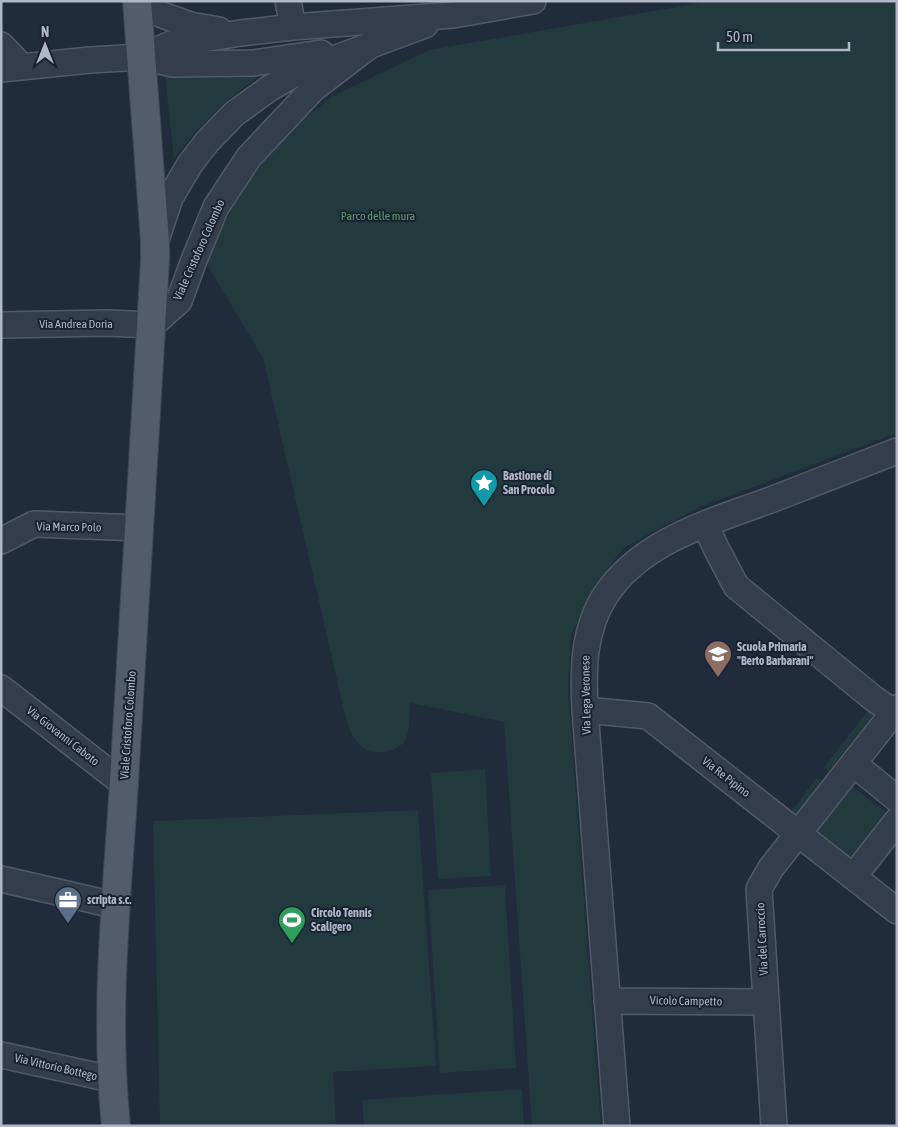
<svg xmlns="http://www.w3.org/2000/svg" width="898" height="1127" font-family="'Asap Condensed',sans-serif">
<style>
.green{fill:#22393d}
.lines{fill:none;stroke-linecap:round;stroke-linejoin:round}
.minor-casing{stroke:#525a6a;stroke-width:28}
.major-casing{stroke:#3d4655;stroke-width:30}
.minor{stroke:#343d4c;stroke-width:25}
.major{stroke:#525c6c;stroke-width:28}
.labels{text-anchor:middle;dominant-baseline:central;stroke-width:4;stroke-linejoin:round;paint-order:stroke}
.park-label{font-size:12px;fill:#649b73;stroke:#192231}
.street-label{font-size:12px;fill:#afb7c8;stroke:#192231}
.poi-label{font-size:12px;font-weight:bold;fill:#afb7c8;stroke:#192231;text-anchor:start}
</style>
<rect width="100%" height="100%" fill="#202b3c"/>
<path class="green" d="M 711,1 L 897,1 L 897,433 L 698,508 L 623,548 L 590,595 L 571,635 L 568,689 L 601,1126 L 532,1126 L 504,722 L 411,703 C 409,715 411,731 404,742 C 400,747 393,750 387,751 C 363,758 352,739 346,719 L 263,358 L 205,261 L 243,188 L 287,132 L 331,97 L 429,50 Z
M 260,76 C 224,101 201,123 174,159 L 165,77 Z
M 870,708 L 875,712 L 829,771 L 824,767 Z
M 485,769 L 491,876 L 438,879 L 431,773 Z
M 817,777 L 822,780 L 794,816 L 790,813 Z
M 852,786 L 887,813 L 852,858 L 817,831 Z
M 418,810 L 436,1066 L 333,1072 L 336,1126 L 160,1126 L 153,821 Z
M 505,885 L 516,1068 L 440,1073 L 428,890 Z
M 522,1089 L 524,1126 L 364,1126 L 362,1100 Z"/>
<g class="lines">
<g class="minor-casing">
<path id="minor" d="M 288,1 L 293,27
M 138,6 L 190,25 L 219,30
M 1,45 L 22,67
M 142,57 L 171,44 L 241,33 L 293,27 L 453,15 L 533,1
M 1,69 L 90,60 L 142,57 L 173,64 L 253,63 L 321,53
M 156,240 L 170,198 L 190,164 L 207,142 L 234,114 L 270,88 L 296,73 L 425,25
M 1,325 L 107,323 L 152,325 L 179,301 L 194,260 L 216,207 L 249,157 L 314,88 L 369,46
M 705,524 L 716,548 L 736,586 L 873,698 L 893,712
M 1,541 L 34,524 L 140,528
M 1,688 L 124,784
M 585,710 L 648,716 L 897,911
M 854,764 L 897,799
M 853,877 L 897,821
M 1,879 L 114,905
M 607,1001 L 766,1002
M 1,1055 L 111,1079
M 617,1126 L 585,710 C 583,670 583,631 605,596 C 641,540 714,521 773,499 C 814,483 855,467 897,451
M 774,1126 L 759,889 L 771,868 L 897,708"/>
</g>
<g class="major-casing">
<path id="major" d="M 116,1126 C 104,1011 117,897 124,782 C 135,608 146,434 155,260 L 155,242 L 137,1"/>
</g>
<use href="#minor" class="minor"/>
<use href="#major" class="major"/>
</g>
<defs>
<g id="sight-pin" transform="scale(1.4375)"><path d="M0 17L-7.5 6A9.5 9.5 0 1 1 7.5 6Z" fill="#0f9aa8" stroke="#192231"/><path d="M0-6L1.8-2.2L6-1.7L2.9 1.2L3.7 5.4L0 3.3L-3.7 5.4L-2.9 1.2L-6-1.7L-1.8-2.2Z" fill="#fff"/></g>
<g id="school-pin" transform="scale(1.4375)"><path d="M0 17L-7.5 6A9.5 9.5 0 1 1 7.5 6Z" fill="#8d6e63" stroke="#192231"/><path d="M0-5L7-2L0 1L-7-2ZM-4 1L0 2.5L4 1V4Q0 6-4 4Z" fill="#fff"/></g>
<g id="office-pin" transform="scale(1.4375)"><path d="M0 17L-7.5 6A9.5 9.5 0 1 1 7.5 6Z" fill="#5c6f8a" stroke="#192231"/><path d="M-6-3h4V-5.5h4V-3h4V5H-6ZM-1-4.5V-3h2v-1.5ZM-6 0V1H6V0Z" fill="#fff"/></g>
<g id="stadium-pin" transform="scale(1.4375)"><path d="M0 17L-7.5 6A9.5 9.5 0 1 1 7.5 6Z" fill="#2e9e5b" stroke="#192231"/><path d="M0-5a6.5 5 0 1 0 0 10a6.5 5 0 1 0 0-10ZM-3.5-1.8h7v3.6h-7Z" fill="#fff"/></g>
</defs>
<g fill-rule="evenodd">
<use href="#sight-pin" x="484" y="483"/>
<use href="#school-pin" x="718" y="654"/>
<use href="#office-pin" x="68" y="900"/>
<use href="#stadium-pin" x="292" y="920"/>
</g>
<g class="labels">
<g class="park-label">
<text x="378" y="216">Parco delle mura</text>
</g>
<g class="street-label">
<text transform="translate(199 250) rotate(-66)">Viale Cristoforo Colombo</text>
<text x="76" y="324">Via Andrea Doria</text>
<text transform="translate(69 527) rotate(1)">Via Marco Polo</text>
<text transform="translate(586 695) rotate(-91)">Via Lega Veronese</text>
<text transform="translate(128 725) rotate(-86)">Viale Cristoforo Colombo</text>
<text transform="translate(63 736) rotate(38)">Via Giovanni Caboto</text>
<text transform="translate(726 777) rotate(38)">Via Re Pipino</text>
<text transform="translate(762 939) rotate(-93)">Via del Carroccio</text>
<text transform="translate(686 1001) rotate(1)">Vicolo Campetto</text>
<text transform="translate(56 1067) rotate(13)">Via Vittorio Bottego</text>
</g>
<g class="poi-label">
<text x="503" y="476">Bastione di<tspan x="503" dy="14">San Procolo</tspan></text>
<text x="737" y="647">Scuola Primaria<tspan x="737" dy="14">"Berto Barbarani"</tspan></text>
<text x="87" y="900">scripta s.c.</text>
<text x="311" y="913">Circolo Tennis<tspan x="311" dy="14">Scaligero</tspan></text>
</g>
</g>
<rect width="898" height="1127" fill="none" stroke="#afb7c8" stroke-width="5"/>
<g transform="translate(45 45)" stroke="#192231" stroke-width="4" paint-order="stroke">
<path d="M0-4L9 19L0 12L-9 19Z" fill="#afb7c8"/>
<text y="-8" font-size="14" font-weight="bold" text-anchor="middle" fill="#afb7c8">N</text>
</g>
<path d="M718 42v8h131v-8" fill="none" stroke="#afb7c8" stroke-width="2.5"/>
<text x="726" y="42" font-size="15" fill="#afb7c8" stroke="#192231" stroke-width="4" paint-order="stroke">50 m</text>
</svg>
